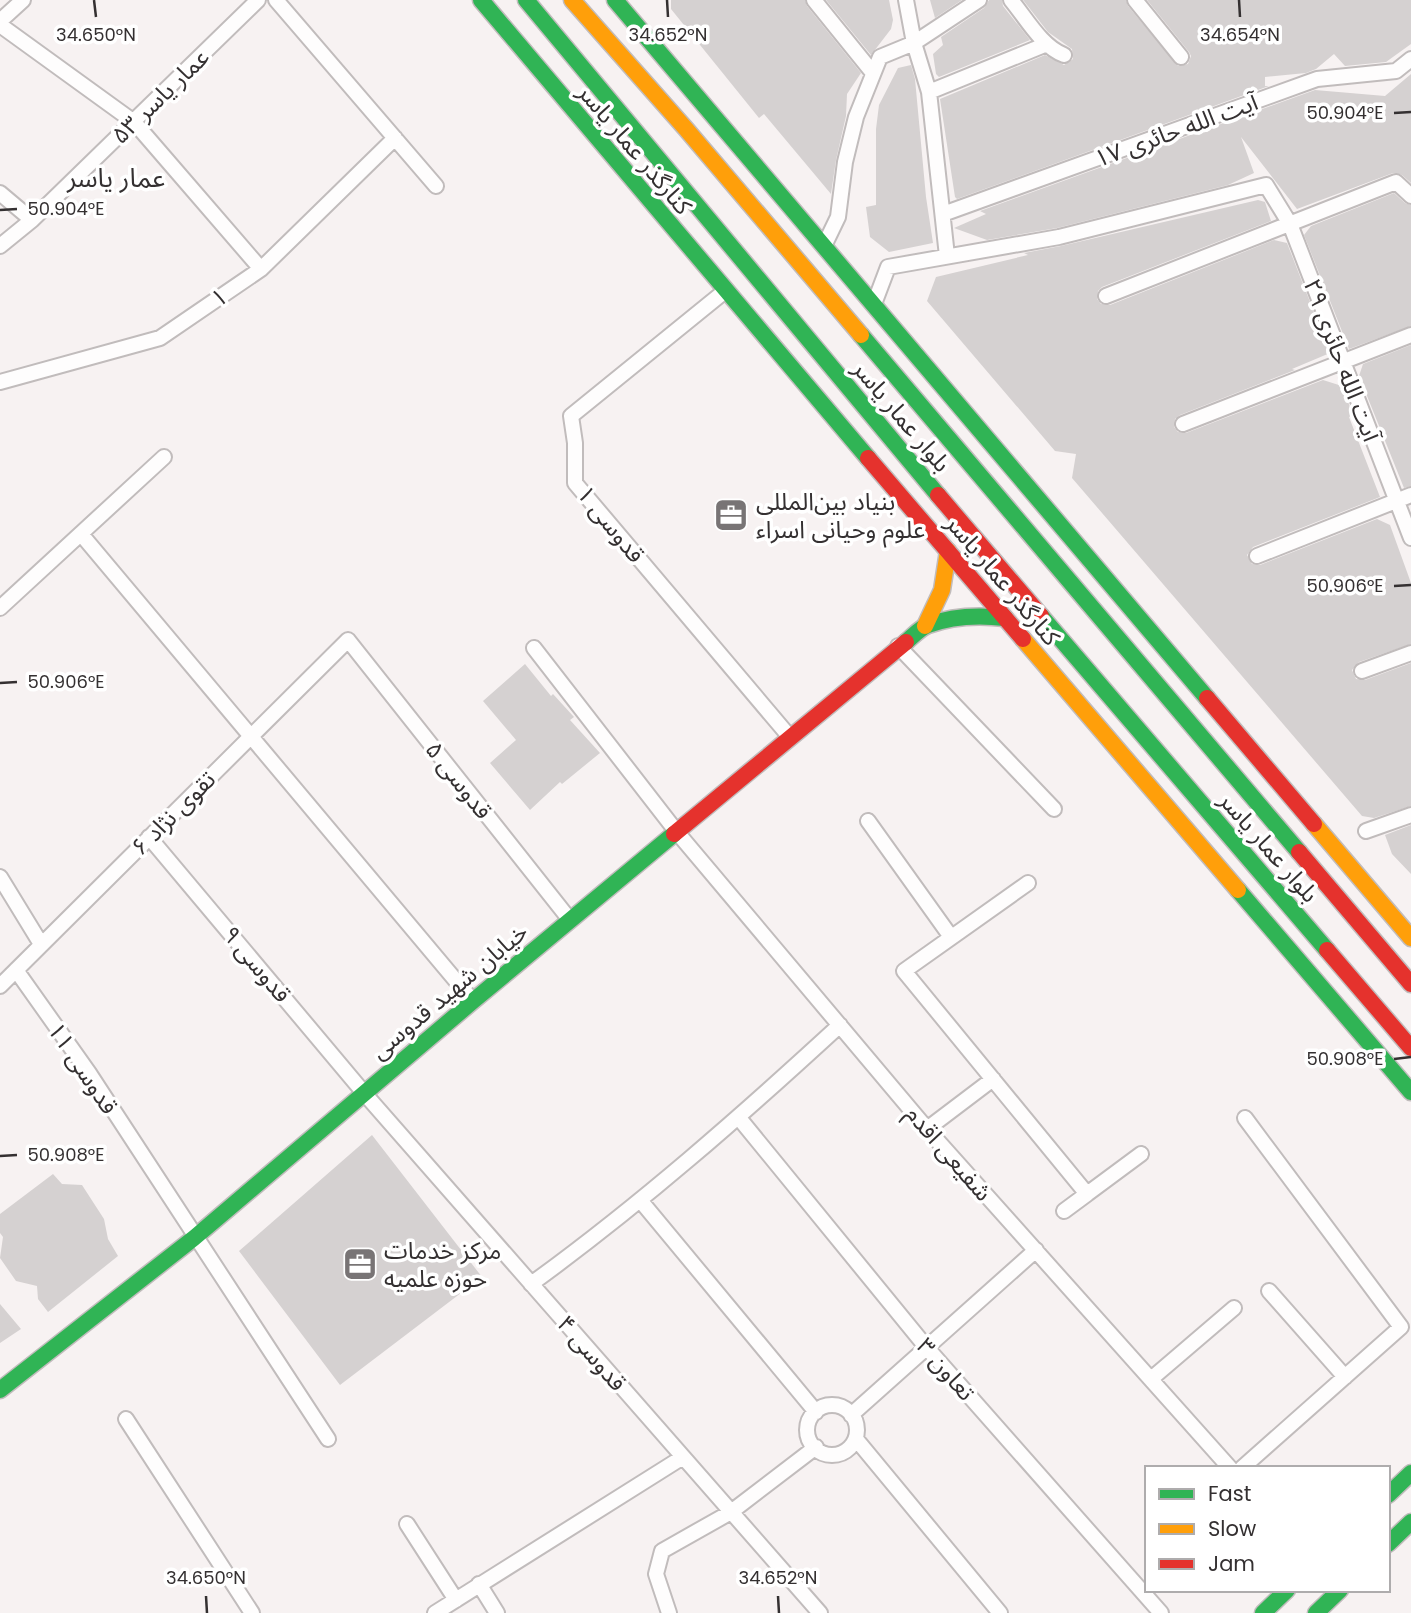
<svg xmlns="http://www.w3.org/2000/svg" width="1411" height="1613" font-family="Poppins,'Noto Sans Arabic',sans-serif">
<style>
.building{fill:#d5d1d1}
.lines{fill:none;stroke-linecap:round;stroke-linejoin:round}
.street-casing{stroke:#c1bcbc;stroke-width:18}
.fast-casing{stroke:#c1bcbc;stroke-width:19}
.slow-casing{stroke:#c1bcbc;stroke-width:19}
.jam-casing{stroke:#c1bcbc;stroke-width:19}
.street{stroke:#fefdfd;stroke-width:14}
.fast{stroke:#30b455;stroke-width:16}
.slow{stroke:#ff9f0a;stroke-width:16}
.jam{stroke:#e5322d;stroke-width:16}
.ticks{fill:none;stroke:#343031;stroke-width:2.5}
.labels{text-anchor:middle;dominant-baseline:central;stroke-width:7;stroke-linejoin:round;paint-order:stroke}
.street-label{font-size:24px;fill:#343031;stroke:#fff}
.poi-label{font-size:24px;fill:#343031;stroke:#fff;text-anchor:start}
.neighbourhood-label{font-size:26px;fill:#343031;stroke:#fff}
.ticks-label{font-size:18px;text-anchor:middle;fill:#343031;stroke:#fff;stroke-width:7;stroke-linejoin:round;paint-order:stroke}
</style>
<rect width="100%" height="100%" fill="#f7f2f2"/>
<path class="building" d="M 671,0 L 805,0 L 807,6 L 861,73 L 847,94 L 846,116 L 836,160 L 831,194 L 764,114 L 759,118 L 671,9 Z
M 826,0 L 889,0 L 893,20 L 891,29 L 871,55 Z
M 930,0 L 962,0 L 935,18 Z
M 989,0 L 1002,0 L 1003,6 L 1030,40 L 939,77 L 936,74 L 933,54 L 943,45 L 941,37 L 984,8 Z
M 1023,0 L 1126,0 L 1128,6 L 1178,66 L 1188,64 L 1191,56 L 1189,52 L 1147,0 L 1411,0 L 1411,44 L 1386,62 L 1345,66 L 1334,54 L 1316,69 L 1306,73 L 1265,77 L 1265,86 L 1269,86 L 957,199 L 955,197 L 940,99 L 1045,55 L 1064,65 L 1073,59 L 1072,49 L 1048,32 Z
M 911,65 L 915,79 L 926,197 L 933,243 L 889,252 L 870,237 L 866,207 L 876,205 L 876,129 L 879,105 L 898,68 Z
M 1411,74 L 1411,183 L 1402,175 L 1393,173 L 1297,209 L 1241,137 L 1254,173 L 1228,185 L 1057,228 L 987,240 L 954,228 L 986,214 L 980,211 L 1315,90 L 1385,96 Z
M 1394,193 L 1405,203 L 1411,205 L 1411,326 L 1349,349 L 1304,235 L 1311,226 Z
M 1258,200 L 1265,202 L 1271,221 L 1102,287 L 1098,291 L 1097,299 L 1101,304 L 1110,305 L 1274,240 L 1287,243 L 1330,353 L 1292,369 L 1295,370 L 1180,415 L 1175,419 L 1174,427 L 1178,432 L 1186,433 L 1323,380 L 1342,386 L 1353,415 L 1349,417 L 1380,497 L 1253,547 L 1247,555 L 1252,564 L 1260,565 L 1377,519 L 1390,525 L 1411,583 L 1411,644 L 1359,662 L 1352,670 L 1356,679 L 1365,680 L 1411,663 L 1411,806 L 1374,818 L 1362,816 L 1072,478 L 1076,454 L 1055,451 L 927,301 L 936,277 L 1028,255 L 1024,253 L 1061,246 Z
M 1411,345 L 1411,486 L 1404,488 L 1359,376 L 1363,364 Z
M 525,664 L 551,696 L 553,694 L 574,717 L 570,720 L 600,753 L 562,784 L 560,782 L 530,810 L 490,763 L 516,740 L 483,701 Z
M 1411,825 L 1411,874 L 1392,854 L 1385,835 Z
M 372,1135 L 482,1277 L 340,1385 L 239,1251 Z
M 53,1174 L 62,1184 L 82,1185 L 104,1219 L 108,1239 L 118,1256 L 48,1312 L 38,1299 L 37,1286 L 16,1281 L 0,1258 L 3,1237 L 0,1233 L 0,1214 Z
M 0,1304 L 21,1329 L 0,1343 Z"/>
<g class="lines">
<g class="street-casing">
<path id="street" d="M 276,0 L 436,186
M 814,0 L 873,73
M 906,0 L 914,43 L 929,92 L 947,256
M 1011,0 C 1026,18 1042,47 1064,55
M 1135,0 L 1181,57
M 0,21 L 23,0
M 0,25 L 134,122 L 261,269
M 929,92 L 1047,44
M 0,193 L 32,220
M 943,214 L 1317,79 L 1396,71 L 1411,59
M 0,246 L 32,220 L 258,0
M 824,246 L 838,217 L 845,162 L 856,117 L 880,57 L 914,43 L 979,0
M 725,291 L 571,416 L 575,443 L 575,483 L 789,736
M 1106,296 L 1396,182 L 1411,196
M 874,304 L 888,267 L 1059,237 L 1266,185 L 1290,224 L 1411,538
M 0,382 L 160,338 L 261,269 L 395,138
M 1183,424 L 1411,335
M 81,534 L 473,1001
M 1257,556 L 1411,495
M 0,608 L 164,457
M 898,646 L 1054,809
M 534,648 L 676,831 L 927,1129 L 1230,1468
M 1362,671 L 1411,653
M 868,821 L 951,937
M 1366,831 L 1411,815
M 149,837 L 364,1093 L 820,1613
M 0,877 L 41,944
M 1028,883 L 904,971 L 1087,1194 L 1141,1154
M 16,970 L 89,1073 L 328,1439
M 0,986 L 348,640 L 570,920
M 739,1118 L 927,1348 L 1161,1613
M 927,1129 L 993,1079
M 640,1200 L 816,1412
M 1064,1211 L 1087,1194
M 531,1284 C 640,1205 741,1116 840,1025
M 1269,1291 L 1345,1377
M 1151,1379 L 1234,1308
M807 1430a25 25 0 1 1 50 0a25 25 0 1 1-50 0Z
M 851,1415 L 1036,1250
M 126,1419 L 252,1613
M 856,1439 L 1000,1613
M 1242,1468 L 1401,1327 L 1245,1118
M 407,1524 L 456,1600
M 479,1584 L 497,1613
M 435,1613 L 683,1457
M 669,1613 L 656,1574 L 662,1551 L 731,1512 L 816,1447"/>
</g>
<g class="fast-casing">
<path id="fast" d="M 481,0 L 868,458
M 526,0 L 938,495
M 615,0 L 1207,698
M 861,335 L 1299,852
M 1041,616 L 1327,950
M 906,642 C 912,637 920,628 928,625 C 952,616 980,615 1005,618
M 1238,890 L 1411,1092
M 0,1390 L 194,1238 L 473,1001 L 674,834
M 1388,1495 L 1411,1473
M 1388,1544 L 1411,1522
M 1263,1613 L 1287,1590
M 1316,1613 L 1340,1590"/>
</g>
<g class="slow-casing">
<path id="slow" d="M 572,0 L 686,129 L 861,335
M 925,626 L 942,590 L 948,551
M 1023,639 L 1238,890
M 1314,824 L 1411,938"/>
</g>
<g class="jam-casing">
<path id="jam" d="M 868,458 L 1023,639
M 938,495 L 1041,616
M 1207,698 L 1314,824
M 674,834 L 906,642
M 1299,852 L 1411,984
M 1327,950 L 1411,1048"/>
</g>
<use href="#street" class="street"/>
<use href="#fast" class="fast"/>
<use href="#slow" class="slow"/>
<use href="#jam" class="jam"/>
</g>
<path class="ticks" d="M 94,0 L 96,17M 667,0 L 668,17M 1239,0 L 1240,17M 1394,113 L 1411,112M 0,210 L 17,209M 1394,586 L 1411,585M 0,683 L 17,682M 1394,1059 L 1411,1057M 0,1156 L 17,1155M 206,1596 L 207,1613M 778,1596 L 779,1613"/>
<defs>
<g id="office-square" transform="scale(1.75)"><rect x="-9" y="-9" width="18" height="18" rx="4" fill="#787475" stroke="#fff"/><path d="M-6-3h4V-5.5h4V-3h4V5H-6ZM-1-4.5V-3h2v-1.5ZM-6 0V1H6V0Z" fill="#fff"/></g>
</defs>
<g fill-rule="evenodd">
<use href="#office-square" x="731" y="515"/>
<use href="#office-square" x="360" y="1264"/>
</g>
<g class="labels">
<g class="street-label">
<text transform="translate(160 96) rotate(-44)">عمار یاسر ۵۳</text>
<text transform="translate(1176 130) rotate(-20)">آیت الله حائری ۱۷</text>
<text transform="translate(635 149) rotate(50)">کنارگذر عمار یاسر</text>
<text transform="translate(219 297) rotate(-34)">۱</text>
<text transform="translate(1342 360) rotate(69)">آیت الله حائری ۲۹</text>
<text transform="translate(902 416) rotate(50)">بلوار عمار یاسر</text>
<text transform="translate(611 524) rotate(51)">قدوسی ۱</text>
<text transform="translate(1003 580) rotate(50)">کنارگذر عمار یاسر</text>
<text transform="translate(459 780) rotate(52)">قدوسی ۵</text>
<text transform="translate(173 813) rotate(-45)">تقوی نژاد ۶</text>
<text transform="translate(1269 847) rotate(49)">بلوار عمار یاسر</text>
<text transform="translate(257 964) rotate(50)">قدوسی ۹</text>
<text transform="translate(449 991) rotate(-40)">خیابان شهید قدوسی</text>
<text transform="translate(83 1068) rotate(56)">قدوسی ۱۱</text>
<text transform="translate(949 1153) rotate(49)">شفیعی اقدم</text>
<text transform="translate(592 1353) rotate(49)">قدوسی ۴</text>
<text transform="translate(946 1369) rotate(49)">تعاون ۳</text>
</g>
<g class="poi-label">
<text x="756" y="501">بنیاد بین‌المللی<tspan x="756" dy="28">علوم وحیانی اسراء</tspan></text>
<text x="384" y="1250">مرکز خدمات<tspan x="384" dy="28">حوزه علمیه</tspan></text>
</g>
<g class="neighbourhood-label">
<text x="116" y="178">عمار یاسر</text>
</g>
</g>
<g class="ticks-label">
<text x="96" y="41">34.650°N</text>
<text x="668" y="41">34.652°N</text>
<text x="1240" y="41">34.654°N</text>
<text x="1345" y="119">50.904°E</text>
<text x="66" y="215">50.904°E</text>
<text x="1345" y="592">50.906°E</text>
<text x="66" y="688">50.906°E</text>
<text x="1345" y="1065">50.908°E</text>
<text x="66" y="1161">50.908°E</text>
<text x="206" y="1584">34.650°N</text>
<text x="778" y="1584">34.652°N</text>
</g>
<rect x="1145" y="1466" width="245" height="126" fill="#ffffff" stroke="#aeacad" stroke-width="2"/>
<rect x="1159" y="1489" width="35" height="10" fill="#30b455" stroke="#aeacad" stroke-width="2"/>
<text x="1208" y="1501" font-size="21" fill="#343031">Fast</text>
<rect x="1159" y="1524" width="35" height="10" fill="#ff9f0a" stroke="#aeacad" stroke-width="2"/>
<text x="1208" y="1536" font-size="21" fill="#343031">Slow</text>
<rect x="1159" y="1559" width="35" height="10" fill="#e5322d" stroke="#aeacad" stroke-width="2"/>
<text x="1208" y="1571" font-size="21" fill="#343031">Jam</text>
</svg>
